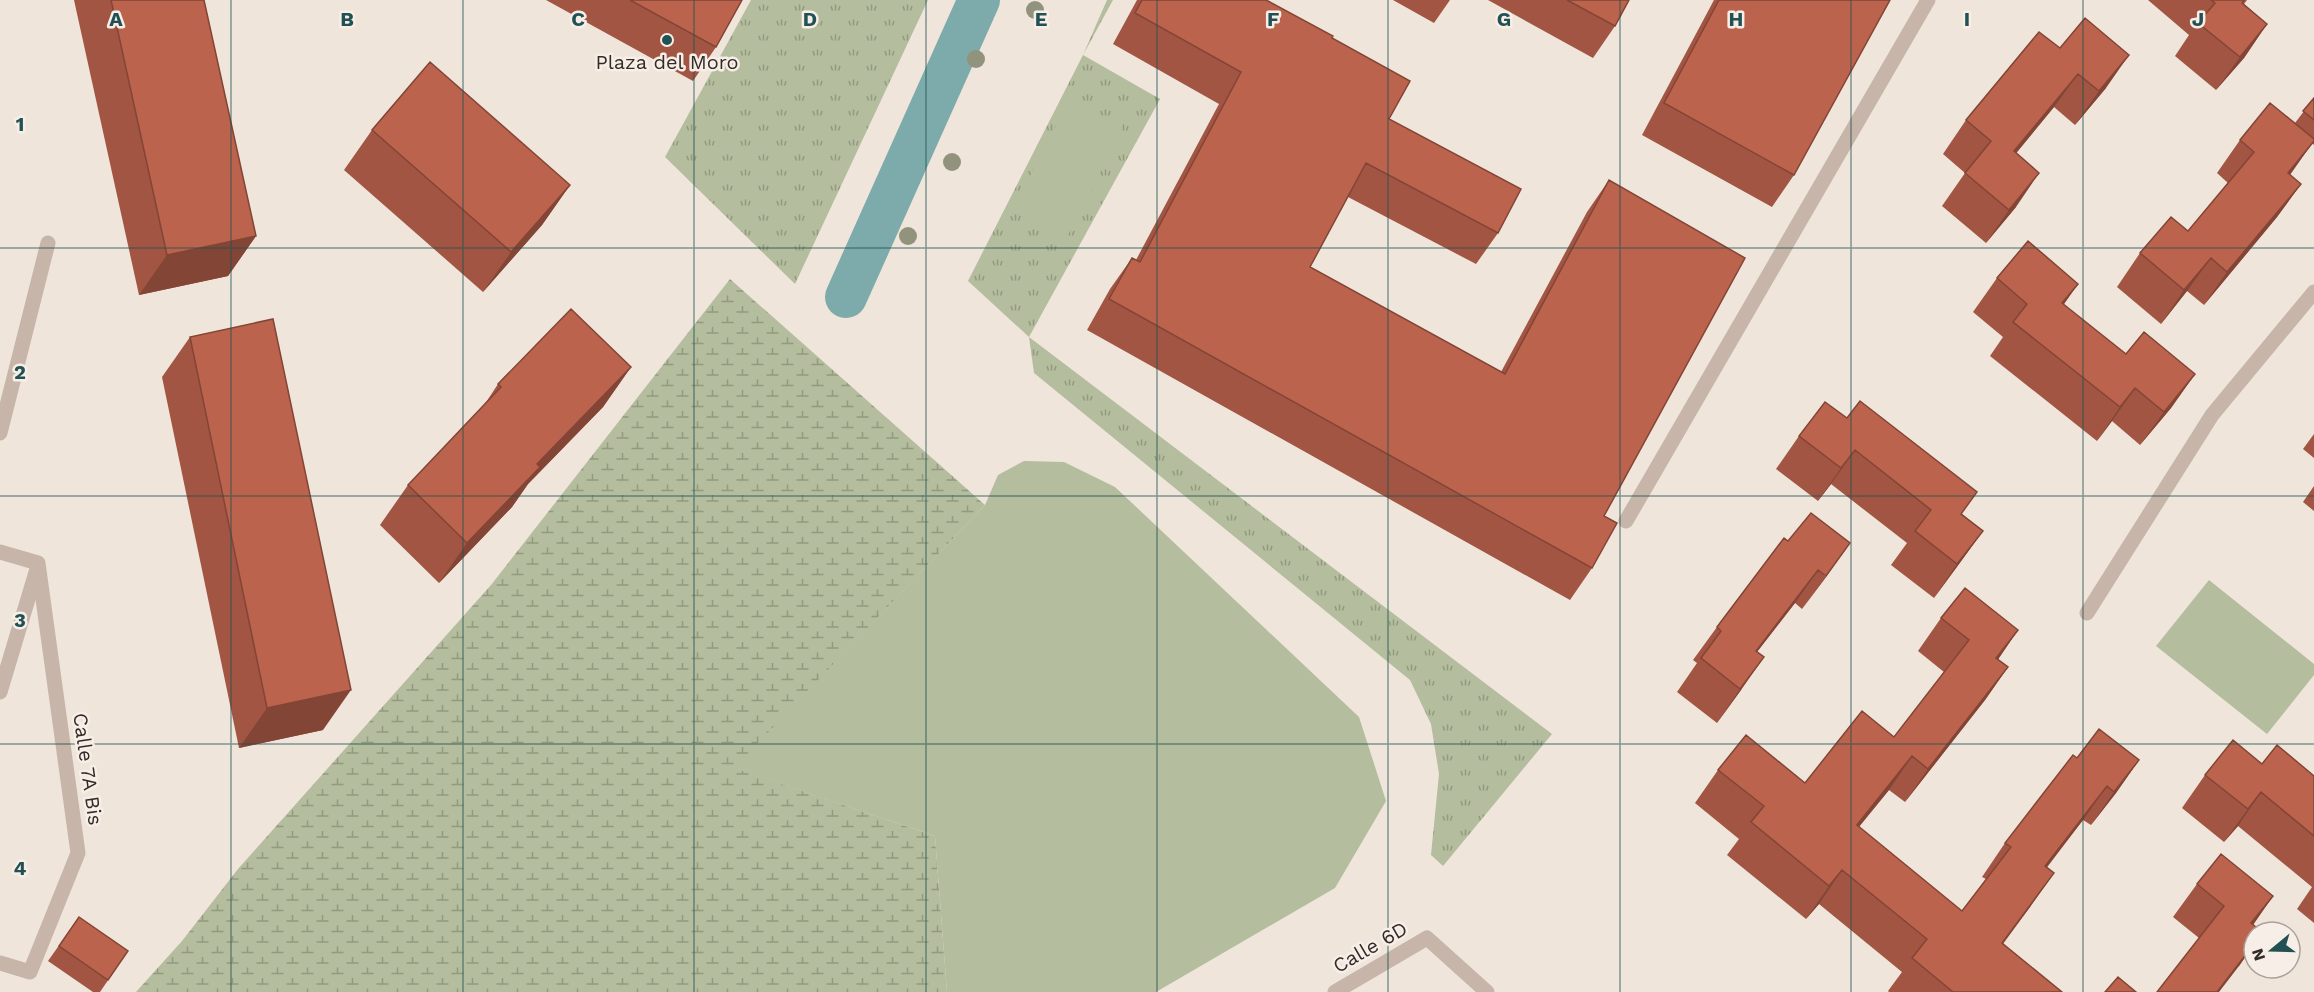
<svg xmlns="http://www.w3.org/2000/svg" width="2314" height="992" font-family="'Work Sans',sans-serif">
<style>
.grass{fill:url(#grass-tufts)}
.wetland{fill:url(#wetland-marsh)}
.park{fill:#b4bd9d}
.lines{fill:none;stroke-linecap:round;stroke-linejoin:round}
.canal{stroke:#7daaaa;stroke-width:42}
.service{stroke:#c6b5a8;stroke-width:15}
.minor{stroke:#c6b5a8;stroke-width:15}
.tree{fill:#92937c}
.wall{fill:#a15542}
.shaded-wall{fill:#834536}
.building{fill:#bb634d;stroke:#834536;stroke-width:1.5}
.grid{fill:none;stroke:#215152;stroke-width:1.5;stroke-opacity:0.55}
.poi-dot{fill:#215152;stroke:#f7efe7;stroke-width:2}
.labels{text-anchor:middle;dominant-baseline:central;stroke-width:5;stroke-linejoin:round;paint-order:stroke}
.poi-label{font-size:20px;fill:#342b28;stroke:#f7efe7}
.street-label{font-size:20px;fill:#342b28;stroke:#f7efe7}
.grid-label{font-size:20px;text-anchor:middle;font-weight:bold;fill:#215152;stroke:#f7efe7;stroke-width:5;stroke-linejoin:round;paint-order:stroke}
</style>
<defs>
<pattern id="grass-tufts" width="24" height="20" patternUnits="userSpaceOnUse" patternTransform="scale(1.5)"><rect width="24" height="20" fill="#b4bd9d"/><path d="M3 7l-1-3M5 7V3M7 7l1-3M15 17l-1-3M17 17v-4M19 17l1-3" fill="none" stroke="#939a80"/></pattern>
<pattern id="wetland-marsh" width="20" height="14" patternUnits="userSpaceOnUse" patternTransform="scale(1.5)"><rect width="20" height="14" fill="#b4bd9d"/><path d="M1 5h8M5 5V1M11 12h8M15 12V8" fill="none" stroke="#939a80"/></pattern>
</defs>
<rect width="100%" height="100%" fill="#efe5db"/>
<path class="grass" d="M 751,0 L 928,0 L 795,284 L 665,157 Z
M 1107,0 L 1113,0 L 1083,55 L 1160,99 L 1029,337 L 1552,734 L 1443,866 L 1431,855 L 1439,774 L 1431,724 L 1410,680 L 1034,373 L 1029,337 L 968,281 L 1083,55 Z"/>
<path class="wetland" d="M 730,279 L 985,505 L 735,768 L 935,836 L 947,992 L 136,992 L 182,941 L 238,869 L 491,585 Z"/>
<path class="park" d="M 1069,100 L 1123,128 L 1066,239 L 1012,211 Z
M 1024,461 L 1064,462 L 1115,487 L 1359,717 L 1386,801 L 1335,888 L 1156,992 L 947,992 L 935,836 L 734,768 L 985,505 L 998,475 Z
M 2209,580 L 2314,664 L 2314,675 L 2267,734 L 2156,646 Z"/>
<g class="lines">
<path class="canal" d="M 846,297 L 979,0"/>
<path class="service" d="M 2087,613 L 2212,415 L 2314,292"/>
<path class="minor" d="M 0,433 L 48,243
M 1626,521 L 1928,0
M 0,552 L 38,563
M 0,692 L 37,569
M 0,963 L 30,972 L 78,853 L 38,563
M 1335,992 L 1427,938 L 1487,992"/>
</g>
<g class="tree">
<circle cx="1035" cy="10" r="9"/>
<circle cx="976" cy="59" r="9"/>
<circle cx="952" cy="162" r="9"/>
<circle cx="908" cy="236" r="9"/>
</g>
<path class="wall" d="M 74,0 L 204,0 L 256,236 L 228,276 L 139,295 Z
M 546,0 L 742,0 L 716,47 L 693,81 Z
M 1137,0 L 1266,0 L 1332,38 L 1389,119 L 1498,233 L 1476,264 L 1348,197 L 1310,267 L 1501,372 L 1587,212 L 1609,180 L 1604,516 L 1592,568 L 1570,600 L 1087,330 L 1110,289 L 1132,258 L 1136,260 L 1219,104 L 1113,44 Z
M 1393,0 L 1450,0 L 1434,23 Z
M 1488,0 L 1629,0 L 1615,26 L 1593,58 Z
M 1714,0 L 1890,0 L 1794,175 L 1772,207 L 1642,135 Z
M 2148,0 L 2247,0 L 2244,4 L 2267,24 L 2244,58 L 2216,90 L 2175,56 L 2189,35 Z
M 2039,32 L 2106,88 L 2075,125 L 2054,107 L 2016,153 L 2016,207 L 1986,243 L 1942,206 L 1965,173 L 1943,154 L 1966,120 Z
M 2314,98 L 2314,145 L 2312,143 L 2290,175 L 2301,184 L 2277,217 L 2204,305 L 2187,291 L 2161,324 L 2117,287 L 2140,253 L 2188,231 L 2228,183 L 2217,173 L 2240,140 L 2295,123 Z
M 372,130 L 570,185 L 542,225 L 483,292 L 344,170 Z
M 1997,278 L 2078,284 L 2063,305 L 2126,354 L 2195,374 L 2171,408 L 2140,445 L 2112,421 L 2097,441 L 1990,356 L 2003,337 L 1973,312 Z
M 190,337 L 323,730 L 239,748 L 162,377 Z
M 631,367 L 603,407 L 528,484 L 512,507 L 439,583 L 380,525 L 408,485 L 483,407 L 498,384 Z
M 1825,402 L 1983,531 L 1959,564 L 1934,598 L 1891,565 L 1907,543 L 1831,484 L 1818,501 L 1776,469 L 1799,436 Z
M 2314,434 L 2314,458 L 2303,449 Z
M 2314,486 L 2314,511 L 2303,502 Z
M 1784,538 L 1826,577 L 1802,609 L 1795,603 L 1757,652 L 1741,690 L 1717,723 L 1677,692 L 1697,663 L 1693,660 L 1717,627 Z
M 1941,618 L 2018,630 L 1998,659 L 2008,667 L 1985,700 L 1905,802 L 1889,790 L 1859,827 L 1962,911 L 1986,879 L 1982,877 L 2005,843 L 2077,758 L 2139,760 L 2116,793 L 2091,825 L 2083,820 L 2046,867 L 2030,907 L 2003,944 L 2062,992 L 1889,992 L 1888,991 L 1902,972 L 1819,904 L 1806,919 L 1727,855 L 1739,839 L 1695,803 L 1718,770 L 1805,783 L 1894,737 L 1944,672 L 1918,651 Z
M 2262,764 L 2314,776 L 2314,923 L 2297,909 L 2312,887 L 2238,826 L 2224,842 L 2182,808 L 2205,775 Z
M 2197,884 L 2273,896 L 2253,925 L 2254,945 L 2239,966 L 2199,938 L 2173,917 Z
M 79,917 L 128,951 L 100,992 L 93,992 L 48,961 Z"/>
<path class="shaded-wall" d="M 2267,24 L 2244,58 L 2216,90 L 2240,57 Z
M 2129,55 L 2106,88 L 2075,125 L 2099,91 Z
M 2078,74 L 2054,107 L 1990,185 L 2014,151 Z
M 2314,141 L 2291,173 L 2264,206 L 2288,173 Z
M 2039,173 L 2016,207 L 1986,243 L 2009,210 Z
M 2301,184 L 2277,217 L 2204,305 L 2227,272 Z
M 570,185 L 542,225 L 483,292 L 511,252 Z
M 256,236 L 228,276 L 139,295 L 167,255 Z
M 2211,258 L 2187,291 L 2161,324 L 2184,290 Z
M 2078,284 L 2055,317 L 2062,303 Z
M 631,367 L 603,407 L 528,484 L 512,507 L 439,583 L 467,543 L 537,464 Z
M 2195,374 L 2171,408 L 2140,445 L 2164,412 Z
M 2135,388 L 2112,421 L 2097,441 L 2120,407 Z
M 1855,450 L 1831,484 L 1818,501 L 1841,468 Z
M 1983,531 L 1959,564 L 1934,598 L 1957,564 Z
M 1850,543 L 1826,577 L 1802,609 Z
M 1818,570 L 1795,603 L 1732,684 L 1756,651 Z
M 2018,630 L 1995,664 L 1996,658 Z
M 1764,657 L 1741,690 L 1717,723 L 1740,689 Z
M 2008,667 L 1985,700 L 1905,802 L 1928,769 Z
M 351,690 L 323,730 L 239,748 L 267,708 Z
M 1912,756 L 1889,790 L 1833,858 L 1857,825 Z
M 2139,760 L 2116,793 L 2091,825 L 2114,792 Z
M 2107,786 L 2083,820 L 2022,900 L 2045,866 Z
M 2261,792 L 2238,826 L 2224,842 L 2248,809 Z
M 1842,870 L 1819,904 L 1806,919 L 1829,886 Z
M 2054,873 L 2030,907 L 1978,976 L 2002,943 Z
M 2273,896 L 2250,929 L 2251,923 Z
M 2254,944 L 2239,966 L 2219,992 L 2217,992 Z"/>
<path class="building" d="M 111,0 L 204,0 L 256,236 L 167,255 Z
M 630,0 L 742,0 L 716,47 Z
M 1142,0 L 1266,0 L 1333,36 L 1332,38 L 1410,81 L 1389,119 L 1521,189 L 1498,233 L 1366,163 L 1310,267 L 1505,374 L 1609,180 L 1745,258 L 1604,516 L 1617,523 L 1592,568 L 1109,299 L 1132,258 L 1140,262 L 1241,72 L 1135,13 Z
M 1567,0 L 1629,0 L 1615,26 Z
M 1719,0 L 1890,0 L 1794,175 L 1664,103 Z
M 2211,0 L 2244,0 L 2242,3 L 2267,24 L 2240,57 L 2198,23 L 2215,3 Z
M 2085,18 L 2129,55 L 2099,91 L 2078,74 L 2014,151 L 2039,173 L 2009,210 L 1965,173 L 1991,141 L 1966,120 L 2039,32 L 2060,48 Z
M 430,62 L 570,185 L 511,252 L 372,130 Z
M 2314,98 L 2314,120 L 2303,111 Z
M 2270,103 L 2314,139 L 2314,141 L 2288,173 L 2301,184 L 2227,272 L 2211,258 L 2184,290 L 2140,253 L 2171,217 L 2188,231 L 2254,152 L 2240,140 Z
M 2028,241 L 2078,284 L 2062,303 L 2126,354 L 2144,332 L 2195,374 L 2164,412 L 2135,388 L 2120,407 L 2013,322 L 2027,304 L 1997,278 Z
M 571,309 L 631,367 L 537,464 L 540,467 L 467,543 L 408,485 L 501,387 L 498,384 Z
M 273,319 L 351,690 L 267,708 L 190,337 Z
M 1860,401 L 1977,492 L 1961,514 L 1983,531 L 1957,564 L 1915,531 L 1931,510 L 1855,450 L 1841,468 L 1799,436 L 1825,402 L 1847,418 Z
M 1811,513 L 1850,543 L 1826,576 L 1818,570 L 1756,651 L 1764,657 L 1740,689 L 1701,658 L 1721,631 L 1717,627 L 1784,538 L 1788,541 Z
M 1965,588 L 2018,630 L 1996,658 L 2008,667 L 1928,769 L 1912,756 L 1857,825 L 1962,911 L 2011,847 L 2005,843 L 2073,755 L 2077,758 L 2099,729 L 2139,760 L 2114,792 L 2107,786 L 2045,866 L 2054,873 L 2002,943 L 2062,992 L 1953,992 L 1912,958 L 1927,939 L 1842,870 L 1829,886 L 1751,822 L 1764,806 L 1718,770 L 1746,735 L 1805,783 L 1862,711 L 1894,737 L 1969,640 L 1941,618 Z
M 2233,740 L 2262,764 L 2277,745 L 2314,776 L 2314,836 L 2261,792 L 2248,809 L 2205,775 Z
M 2221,854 L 2273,896 L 2251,923 L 2262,932 L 2254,932 L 2254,944 L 2217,992 L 2157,992 L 2224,906 L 2197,884 Z
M 79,917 L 128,951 L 108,980 L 59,946 Z
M 2118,977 L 2136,992 L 2105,992 Z"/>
<path class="grid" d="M 231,0 L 231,992M 463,0 L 463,992M 694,0 L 694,992M 926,0 L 926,992M 1157,0 L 1157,992M 1388,0 L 1388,992M 1620,0 L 1620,992M 1851,0 L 1851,992M 2083,0 L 2083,992M 0,248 L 2314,248M 0,496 L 2314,496M 0,744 L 2314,744"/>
<circle class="poi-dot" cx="667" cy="40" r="6"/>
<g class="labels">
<g class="poi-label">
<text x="667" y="62">Plaza del Moro</text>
</g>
<g class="street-label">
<text transform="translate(88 769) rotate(82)">Calle 7A Bis</text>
<text transform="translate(1370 947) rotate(-30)">Calle 6D</text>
</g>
</g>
<g class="grid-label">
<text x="116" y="26">A</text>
<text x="347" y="26">B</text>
<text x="578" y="26">C</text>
<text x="810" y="26">D</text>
<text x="1041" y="26">E</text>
<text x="1273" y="26">F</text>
<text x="1504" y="26">G</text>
<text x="1736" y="26">H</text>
<text x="1967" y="26">I</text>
<text x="2198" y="26">J</text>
<text x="20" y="131">1</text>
<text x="20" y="379">2</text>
<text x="20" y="627">3</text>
<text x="20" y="875">4</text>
</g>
<g transform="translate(2272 950) rotate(251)"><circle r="28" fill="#f7efe7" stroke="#a9a19b" stroke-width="1.5"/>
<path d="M0-4.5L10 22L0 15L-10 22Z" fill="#215152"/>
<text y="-9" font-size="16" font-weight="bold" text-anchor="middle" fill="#342b28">N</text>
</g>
</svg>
